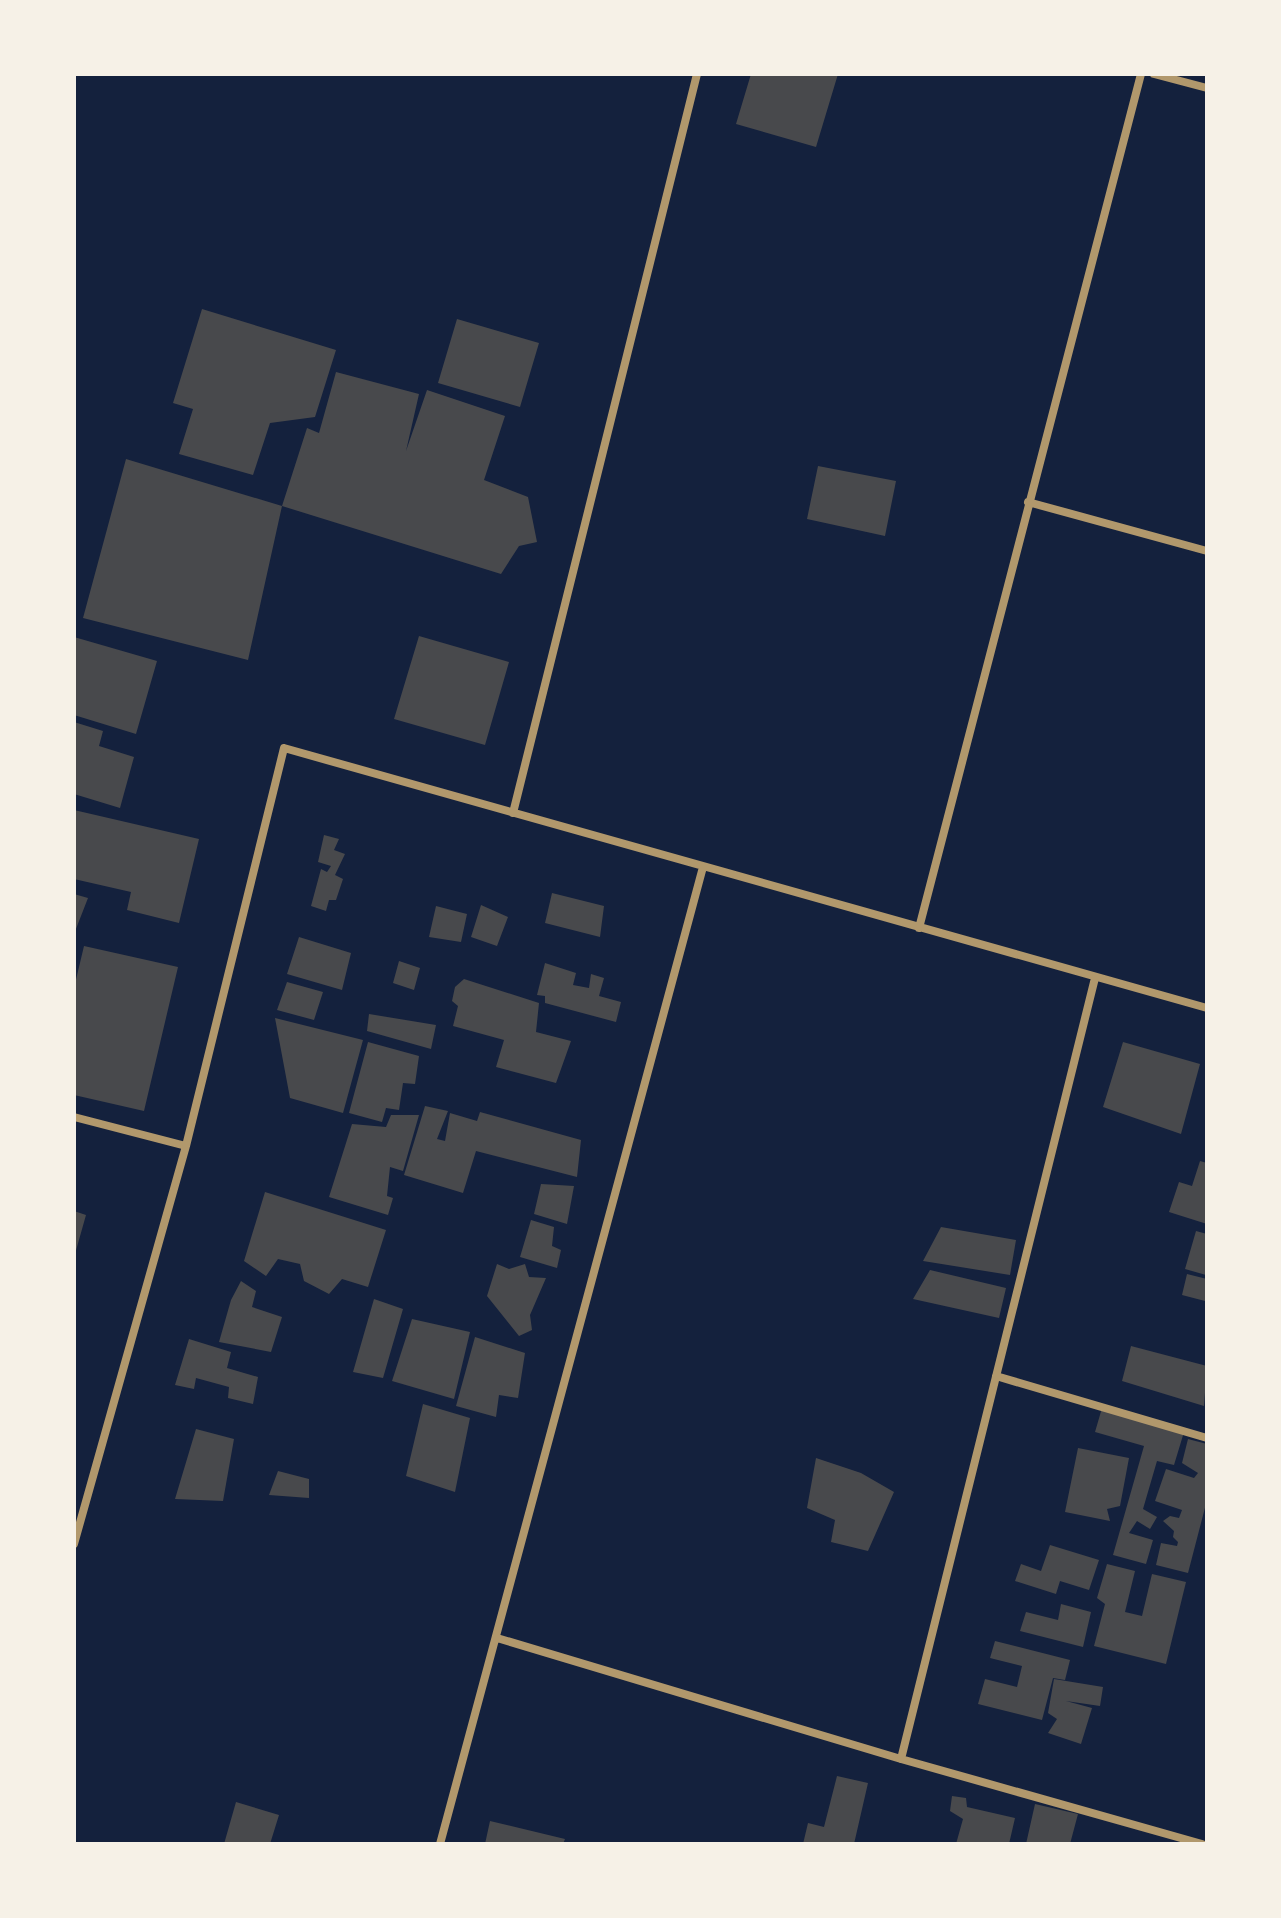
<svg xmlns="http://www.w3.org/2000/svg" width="1281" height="1918" font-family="'Archivo Narrow',sans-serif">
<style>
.building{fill:#48494c}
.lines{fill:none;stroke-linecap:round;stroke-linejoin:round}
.minor{stroke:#b1986c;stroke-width:8}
</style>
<rect width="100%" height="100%" fill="#14213d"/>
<path class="building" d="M 751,74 L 838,74 L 816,147 L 736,124 Z
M 202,309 L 336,350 L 315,417 L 270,423 L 253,475 L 179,454 L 193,409 L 173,403 Z
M 457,319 L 539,343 L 520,407 L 438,383 Z
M 336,372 L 419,394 L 406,451 L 427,390 L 505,416 L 484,480 L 528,497 L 537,542 L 519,546 L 501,574 L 282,506 L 307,428 L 319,433 Z
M 126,459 L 282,506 L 248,660 L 83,618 Z
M 818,466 L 896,481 L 885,536 L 807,519 Z
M 419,636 L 509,662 L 485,745 L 394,719 Z
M 74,637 L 157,661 L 136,734 L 74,715 Z
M 74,722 L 103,731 L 99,746 L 134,757 L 120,808 L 74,794 Z
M 74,810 L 199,839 L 179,923 L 127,910 L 131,892 L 74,879 Z
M 324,835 L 339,839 L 334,850 L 345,854 L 335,875 L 343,879 L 336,900 L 329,900 L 326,911 L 311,906 L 321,869 L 327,872 L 331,866 L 318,862 Z
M 552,893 L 604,906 L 600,937 L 545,923 Z
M 74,894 L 88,898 L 74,934 Z
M 481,905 L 508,917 L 497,946 L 471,937 Z
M 436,906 L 467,914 L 461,942 L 429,937 Z
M 299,937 L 351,953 L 342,990 L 287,974 Z
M 84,946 L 178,967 L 144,1111 L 74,1095 L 74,988 Z
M 399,961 L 420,968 L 414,990 L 393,983 Z
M 545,963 L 576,973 L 573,985 L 589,988 L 591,974 L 604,978 L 599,996 L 621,1002 L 616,1022 L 545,1003 L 545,996 L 537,995 Z
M 464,979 L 539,1003 L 536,1032 L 571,1041 L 556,1083 L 496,1067 L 504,1040 L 453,1026 L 458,1006 L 452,1001 L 455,987 Z
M 287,982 L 323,992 L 314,1020 L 277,1010 Z
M 369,1014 L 436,1025 L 431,1049 L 367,1031 Z
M 275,1018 L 363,1040 L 343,1113 L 290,1098 Z
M 368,1042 L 419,1056 L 415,1084 L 403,1083 L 399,1110 L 386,1108 L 382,1122 L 349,1113 Z
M 1123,1042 L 1200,1064 L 1181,1134 L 1103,1107 Z
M 425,1106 L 448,1111 L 437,1139 L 445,1141 L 450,1113 L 477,1121 L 480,1112 L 581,1140 L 577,1177 L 476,1151 L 463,1193 L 404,1175 Z
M 391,1115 L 419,1115 L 403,1171 L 390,1167 L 387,1196 L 393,1198 L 388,1215 L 329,1197 L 352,1124 L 386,1127 Z
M 1200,1161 L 1207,1163 L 1207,1224 L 1169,1212 L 1179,1182 L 1192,1186 Z
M 541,1184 L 574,1186 L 567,1224 L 534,1214 Z
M 265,1192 L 386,1230 L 368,1287 L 342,1279 L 329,1294 L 304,1281 L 300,1264 L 278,1259 L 266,1276 L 244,1261 Z
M 74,1211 L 86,1215 L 75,1254 L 74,1254 Z
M 531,1220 L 554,1227 L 552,1246 L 561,1250 L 557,1268 L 520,1257 Z
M 941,1227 L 1016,1240 L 1010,1275 L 923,1261 Z
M 1196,1231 L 1207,1234 L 1206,1275 L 1185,1269 Z
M 497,1264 L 509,1269 L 525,1264 L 529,1277 L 546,1278 L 530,1315 L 532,1330 L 519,1336 L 487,1296 Z
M 930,1270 L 1006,1288 L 999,1318 L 913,1299 Z
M 1187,1274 L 1207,1279 L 1205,1301 L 1182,1295 Z
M 241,1281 L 256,1291 L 252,1307 L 282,1317 L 271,1352 L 219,1342 L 231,1300 Z
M 374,1299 L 403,1309 L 383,1378 L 353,1372 Z
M 412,1319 L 470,1332 L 454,1399 L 392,1381 Z
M 475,1337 L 525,1353 L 518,1398 L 499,1395 L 496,1417 L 456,1406 Z
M 189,1339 L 231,1352 L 227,1368 L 258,1377 L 253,1404 L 228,1398 L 229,1387 L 196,1378 L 194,1389 L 175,1385 Z
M 1131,1346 L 1207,1366 L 1204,1406 L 1122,1381 Z
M 423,1404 L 470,1418 L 455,1492 L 406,1476 Z
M 1102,1408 L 1184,1432 L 1174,1465 L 1157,1461 L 1143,1509 L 1157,1517 L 1150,1529 L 1137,1521 L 1129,1533 L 1153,1540 L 1146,1564 L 1113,1555 L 1144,1446 L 1095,1432 Z
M 196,1429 L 234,1439 L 223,1501 L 175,1499 Z
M 1188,1439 L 1207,1444 L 1207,1500 L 1188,1573 L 1156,1565 L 1161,1543 L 1177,1546 L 1178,1542 L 1173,1537 L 1174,1531 L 1163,1521 L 1170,1516 L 1179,1518 L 1182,1510 L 1155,1501 L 1166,1469 L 1194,1478 L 1198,1473 L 1182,1463 Z
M 1078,1448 L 1129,1458 L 1120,1506 L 1107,1509 L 1110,1521 L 1065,1512 Z
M 816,1458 L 861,1473 L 894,1492 L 868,1551 L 831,1542 L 835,1520 L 807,1508 Z
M 278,1471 L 309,1479 L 309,1498 L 269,1495 Z
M 1050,1545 L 1099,1560 L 1089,1590 L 1060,1581 L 1056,1594 L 1015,1581 L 1021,1564 L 1041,1571 Z
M 1107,1564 L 1135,1571 L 1125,1612 L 1142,1616 L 1152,1574 L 1186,1582 L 1166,1664 L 1094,1646 L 1105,1604 L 1097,1598 Z
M 1061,1604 L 1091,1612 L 1083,1647 L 1020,1631 L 1026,1612 L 1058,1620 Z
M 995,1641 L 1070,1660 L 1065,1680 L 1053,1678 L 1042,1720 L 978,1704 L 985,1679 L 1017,1687 L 1022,1666 L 990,1658 Z
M 1054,1679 L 1103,1687 L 1100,1706 L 1066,1701 L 1092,1708 L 1081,1744 L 1048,1733 L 1057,1719 L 1048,1713 Z
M 837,1776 L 868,1783 L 854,1844 L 803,1844 L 808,1823 L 824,1827 Z
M 952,1796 L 966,1798 L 967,1807 L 1015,1818 L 1009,1844 L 956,1844 L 963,1819 L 950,1811 Z
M 236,1802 L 279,1815 L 270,1844 L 224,1844 Z
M 1035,1804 L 1078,1814 L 1070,1844 L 1026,1844 Z
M 490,1821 L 565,1839 L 563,1844 L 485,1844 Z"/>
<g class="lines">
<path class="minor" d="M 1154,74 L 1207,88
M 1028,502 L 1207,551
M 513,813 L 697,74
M 919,928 L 1141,74
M 74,1117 L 186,1146
M 996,1376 L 1207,1438
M 74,1544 L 186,1146 L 284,748 L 1207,1008
M 497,1638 L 901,1759 L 1202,1844
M 901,1759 L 1095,978
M 440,1844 L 703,867"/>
</g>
<rect width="1281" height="1918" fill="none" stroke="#f6f1e7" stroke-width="152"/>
</svg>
